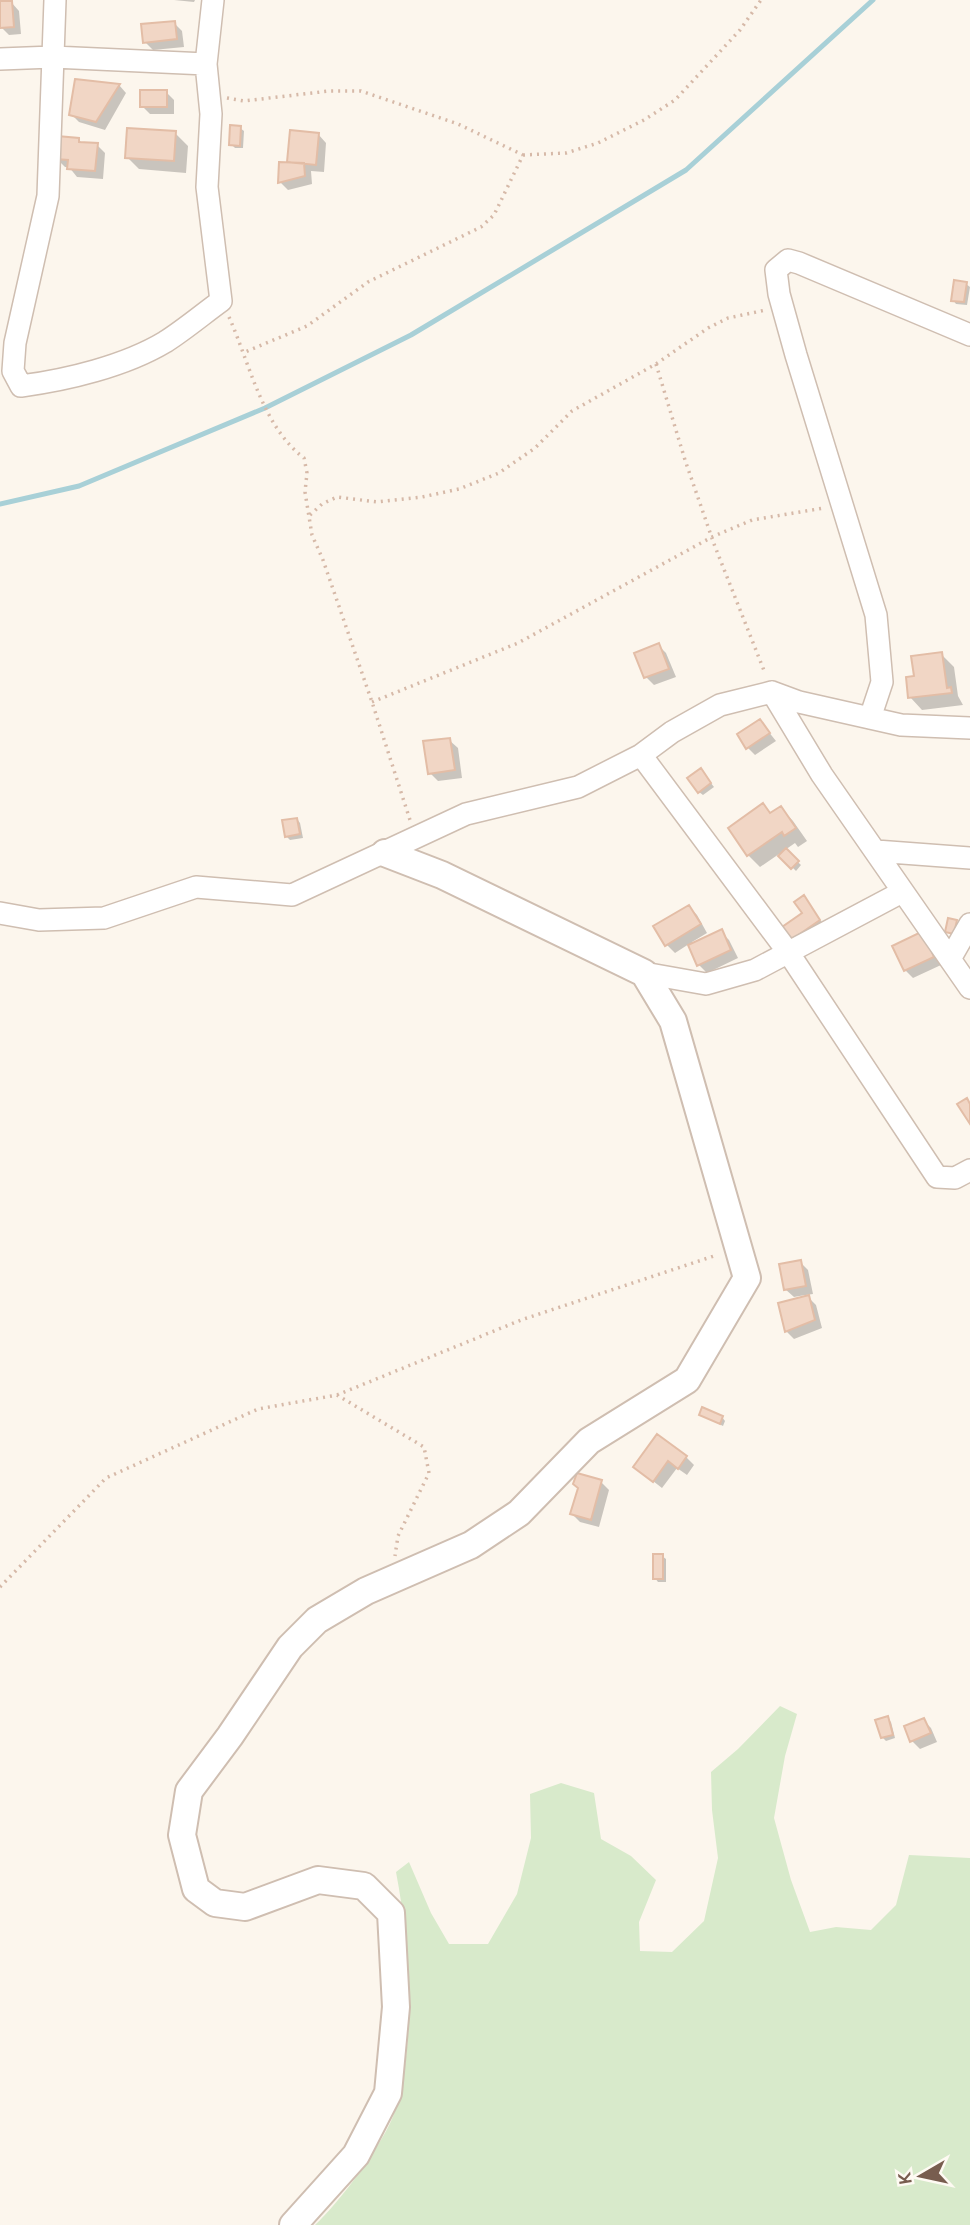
<svg xmlns="http://www.w3.org/2000/svg" width="970" height="2225" font-family="Karla,sans-serif">
<style>
.green{fill:#d8eacb}
.shadow{fill:#0003}
.lines{fill:none;stroke-linecap:round;stroke-linejoin:round}
.stream{stroke:#a8d0d7;stroke-width:5}
.building{fill:#f1d6c5;stroke:#e3bda6;stroke-width:2}
.minor-casing{stroke:#cfbeb1;stroke-width:24}
.tertiary-casing{stroke:#cfbeb1;stroke-width:30}
.path{stroke:#d6b9a8;stroke-width:3.5;stroke-dasharray:2 5;stroke-linecap:butt}
.minor{stroke:#fff;stroke-width:21}
.tertiary{stroke:#fff;stroke-width:26}
</style>
<rect width="100%" height="100%" fill="#fcf6ed"/>
<path class="green" d="M 780,1706 L 797,1714 L 785,1756 L 774,1818 L 791,1880 L 810,1932 L 836,1927 L 871,1930 L 896,1905 L 909,1855 L 970,1858 L 970,2225 L 315,2225 C 339,2203 385,2142 395,2111 C 417,2039 410,1946 396,1872 L 409,1862 L 431,1913 L 449,1944 L 488,1944 L 517,1894 L 531,1838 L 530,1794 L 561,1783 L 594,1793 L 601,1839 L 631,1856 L 656,1880 L 639,1922 L 640,1951 L 672,1952 L 704,1921 L 718,1858 L 712,1810 L 711,1772 L 738,1749 Z"/>
<path class="shadow" d="M 174,0 L 195,0 L 194,2 Z
M 11,2 L 19,11 L 21,34 L 9,35 L 1,27 Z
M 174,23 L 182,31 L 184,47 L 153,50 L 145,42 Z
M 119,85 L 126,93 L 105,130 L 79,122 L 71,114 Z
M 166,92 L 174,100 L 174,114 L 150,114 L 142,106 Z
M 240,128 L 244,131 L 243,148 L 235,148 L 231,144 Z
M 291,132 L 318,134 L 326,143 L 324,172 L 311,171 L 312,184 L 288,190 L 280,182 L 289,164 Z
M 175,133 L 188,146 L 186,173 L 139,169 L 127,157 Z
M 79,140 L 83,144 L 97,145 L 105,153 L 103,179 L 77,177 L 69,167 L 65,167 L 57,159 Z
M 966,284 L 970,287 L 967,305 L 956,304 L 953,300 Z
M 658,645 L 666,653 L 676,677 L 654,685 L 646,677 Z
M 941,654 L 954,667 L 958,696 L 963,705 L 922,710 L 910,697 L 916,678 Z
M 760,721 L 776,741 L 755,755 L 747,747 Z
M 449,740 L 458,748 L 462,778 L 438,781 L 430,773 Z
M 704,774 L 714,787 L 703,795 L 699,792 Z
M 763,805 L 772,814 L 781,808 L 793,821 L 807,841 L 798,847 L 795,843 L 785,850 L 801,865 L 796,871 L 779,854 L 760,867 L 748,855 Z
M 297,819 L 300,823 L 303,838 L 290,840 L 286,836 Z
M 803,898 L 827,929 L 792,939 L 804,914 Z
M 689,907 L 697,915 L 707,933 L 692,942 L 693,944 L 721,932 L 729,940 L 738,958 L 707,973 L 699,965 L 689,944 L 675,953 L 667,945 Z
M 930,941 L 941,965 L 913,978 L 905,970 Z
M 800,1262 L 808,1270 L 813,1294 L 806,1295 L 816,1305 L 822,1328 L 794,1339 L 786,1331 L 805,1298 L 805,1295 L 794,1297 L 785,1289 Z
M 701,1415 L 722,1417 L 725,1421 L 723,1426 Z
M 686,1457 L 694,1465 L 687,1475 L 677,1468 L 662,1488 L 635,1467 Z
M 601,1482 L 609,1490 L 599,1527 L 580,1522 L 572,1514 Z
M 662,1556 L 666,1559 L 666,1582 L 658,1582 L 655,1578 Z
M 887,1718 L 891,1722 L 895,1738 L 886,1741 L 882,1737 Z
M 923,1720 L 931,1728 L 937,1742 L 920,1749 L 912,1741 Z"/>
<g class="lines">
<path class="stream" d="M 0,504 L 79,486 L 265,408 L 411,335 L 686,170 L 873,0"/>
</g>
<path class="building" d="M 0,1 L 12,1 L 14,27 L 0,28 Z
M 175,21 L 177,39 L 143,43 L 141,24 Z
M 75,79 L 120,84 L 96,122 L 69,115 Z
M 140,90 L 167,90 L 167,107 L 140,107 Z
M 230,125 L 241,126 L 240,146 L 229,145 Z
M 127,128 L 176,131 L 174,161 L 125,158 Z
M 290,130 L 319,133 L 316,165 L 287,162 Z
M 57,136 L 79,138 L 79,142 L 98,143 L 95,171 L 67,169 L 68,160 L 55,159 Z
M 279,162 L 304,163 L 305,176 L 278,183 Z
M 954,280 L 967,282 L 964,302 L 951,301 Z
M 659,643 L 669,669 L 644,678 L 634,653 Z
M 942,652 L 947,688 L 951,687 L 952,693 L 908,698 L 906,677 L 914,676 L 911,656 Z
M 760,719 L 770,733 L 746,749 L 737,734 Z
M 450,738 L 455,770 L 428,774 L 423,741 Z
M 701,768 L 711,783 L 698,793 L 687,778 Z
M 763,803 L 770,813 L 781,806 L 796,828 L 784,836 L 782,832 L 747,856 L 728,828 Z
M 297,818 L 300,834 L 285,837 L 282,820 Z
M 786,848 L 799,861 L 791,869 L 778,856 Z
M 804,895 L 820,920 L 791,940 L 782,927 L 802,913 L 794,902 Z
M 689,905 L 701,924 L 665,946 L 653,926 Z
M 948,918 L 957,920 L 954,934 L 945,932 Z
M 722,929 L 731,950 L 697,966 L 688,945 Z
M 923,931 L 934,957 L 904,971 L 892,946 Z
M 967,1098 L 970,1104 L 970,1124 L 957,1104 Z
M 801,1260 L 806,1286 L 784,1290 L 779,1264 Z
M 809,1295 L 815,1320 L 785,1332 L 778,1303 Z
M 702,1407 L 723,1416 L 720,1424 L 699,1415 Z
M 657,1434 L 687,1456 L 678,1469 L 668,1461 L 653,1482 L 633,1467 Z
M 577,1473 L 602,1480 L 591,1520 L 570,1514 L 578,1488 L 573,1484 Z
M 653,1554 L 663,1554 L 663,1579 L 653,1579 Z
M 888,1716 L 893,1735 L 881,1738 L 875,1720 Z
M 924,1718 L 931,1733 L 910,1742 L 904,1726 Z"/>
<g class="lines">
<g class="minor-casing">
<path id="minor" d="M 55,0 L 48,196 L 15,343 L 13,371 L 21,386 C 67,380 125,366 165,342 C 184,330 203,314 221,301 L 207,187 L 211,114 L 206,64 L 213,0
M 0,59 L 53,57 L 206,64
M 772,692 L 822,775 L 970,988
M 870,718 L 882,682 L 876,615 L 796,355 L 779,294 L 776,270 L 788,260 L 799,263 L 970,335
M 641,755 L 788,952 L 937,1177 L 955,1178 L 970,1170
M 876,851 L 970,858
M 0,913 L 39,920 L 104,918 L 196,887 L 292,895 L 466,814 L 578,787 L 641,755 L 672,732 L 720,705 L 772,692 L 799,702 L 901,725 L 970,728
M 950,959 L 970,924
M 644,973 L 706,984 L 755,970 L 902,892"/>
</g>
<g class="tertiary-casing">
<path id="tertiary" d="M 293,2225 L 356,2155 L 388,2093 L 396,2007 L 391,1913 L 364,1886 L 318,1880 L 245,1907 L 215,1903 L 196,1889 L 182,1835 L 189,1791 L 230,1736 L 290,1647 L 317,1620 L 366,1591 L 471,1545 L 519,1513 L 589,1441 L 687,1380 L 747,1278 L 673,1021 L 644,973 L 442,875 L 385,853"/>
</g>
<path class="path" d="M 227,98 L 244,101 L 329,91 L 361,91 L 458,124 L 523,155 L 494,215 L 481,227 L 368,282 L 307,326 L 245,352
M 523,155 L 566,153 L 598,143 L 644,120 L 675,100 L 740,30 L 761,0
M 229,317 C 250,364 262,426 304,458 L 307,473 L 305,492 L 312,535 L 323,560 L 372,702 L 410,820
M 656,364 L 685,460 L 714,544 L 765,673
M 310,515 L 322,504 L 337,497 L 377,502 L 422,497 L 459,489 L 499,473 L 535,448 L 572,411 L 656,364 L 708,328 L 728,318 L 766,310
M 372,702 L 518,643 L 712,537 L 752,520 L 824,508
M 337,1395 L 521,1320 L 717,1255
M 0,1587 L 106,1478 L 258,1409 L 337,1395 L 424,1447 L 429,1473 L 398,1536 L 395,1556"/>
<use href="#minor" class="minor"/>
<use href="#tertiary" class="tertiary"/>
</g>
<g transform="translate(921 2176) rotate(261)" stroke="#fefaf3" stroke-width="5" paint-order="stroke">
<path d="M0-5L12 26L0 18L-12 26Z" fill="#785d4f"/>
<text y="-10" font-size="19" font-weight="bold" text-anchor="middle" fill="#785d4f">K</text>
</g>
</svg>
